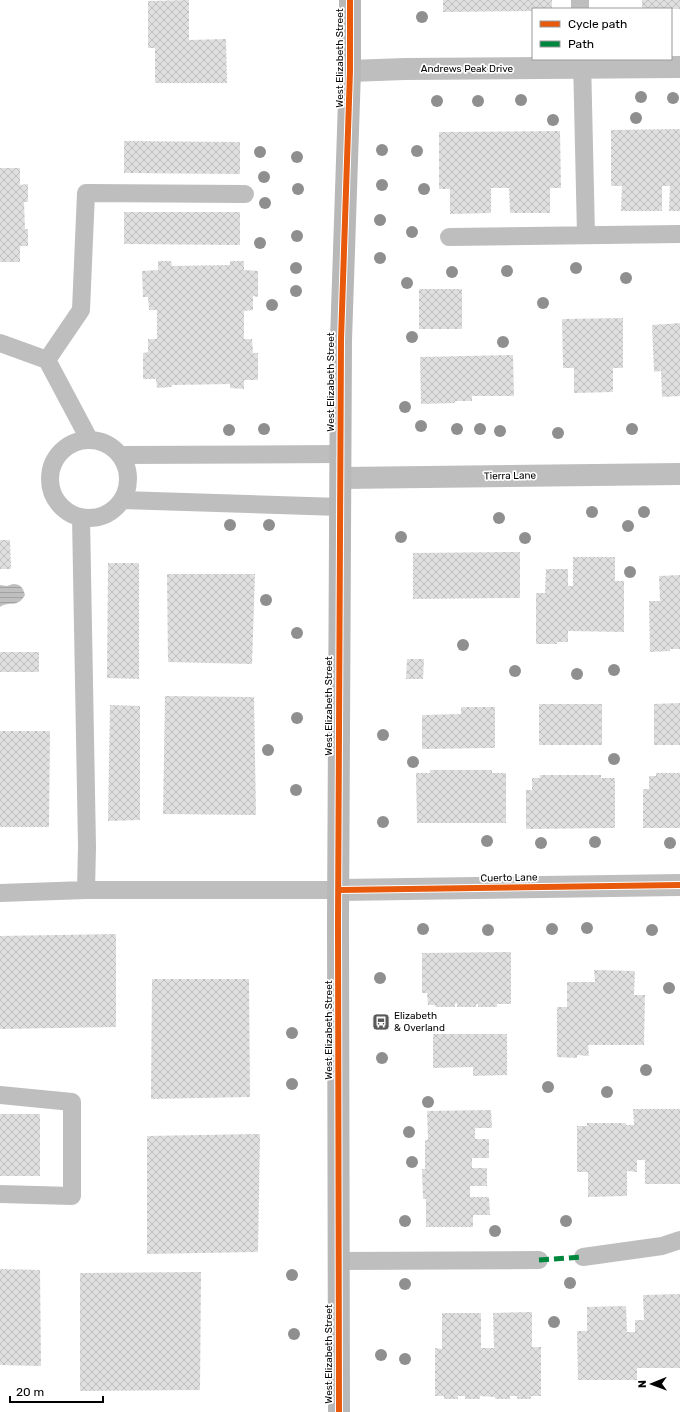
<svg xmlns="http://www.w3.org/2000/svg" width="680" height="1412" font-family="Rubik,sans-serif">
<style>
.water{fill:url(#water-rules)}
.building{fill:url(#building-cross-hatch)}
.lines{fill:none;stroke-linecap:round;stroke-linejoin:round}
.lane{stroke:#bebebe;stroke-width:18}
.street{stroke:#bebebe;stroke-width:22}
.secondary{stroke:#b8b8b8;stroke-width:22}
.quiet{stroke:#00873e;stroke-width:5;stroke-dasharray:10 5;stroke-linecap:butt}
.cycleway-casing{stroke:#fff;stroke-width:8}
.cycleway{stroke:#e8590c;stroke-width:6}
.tree{fill:#8f8f8f}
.labels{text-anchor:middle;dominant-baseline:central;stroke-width:3.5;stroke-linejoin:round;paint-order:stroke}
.street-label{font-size:10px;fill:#000;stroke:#fff}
.poi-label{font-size:10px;fill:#000;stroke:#fff;text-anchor:start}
</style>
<defs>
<pattern id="water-rules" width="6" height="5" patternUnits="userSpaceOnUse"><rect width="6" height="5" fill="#bfbfbf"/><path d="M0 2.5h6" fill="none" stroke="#a2a2a2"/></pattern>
<pattern id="building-cross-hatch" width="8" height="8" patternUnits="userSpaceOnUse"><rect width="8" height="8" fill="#dfdfdf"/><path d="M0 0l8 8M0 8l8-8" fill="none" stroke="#bebebe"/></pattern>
</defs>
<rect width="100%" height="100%" fill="#fff"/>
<path class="water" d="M 13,584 C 21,584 23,588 25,595 C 17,609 10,600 0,607 L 0,585 L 7,586 Z"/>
<path class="building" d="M 189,0 L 189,40 L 226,39 L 227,83 L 155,83 L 155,48 L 148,48 L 148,1 Z
M 443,0 L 552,0 L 552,9 L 533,9 L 533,11 L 443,12 Z
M 642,0 L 680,0 L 680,9 L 642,9 Z
M 680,129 L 680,211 L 669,211 L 670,186 L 662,186 L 662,211 L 621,211 L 622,186 L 611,186 L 611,130 Z
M 560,131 L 561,188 L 550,188 L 550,213 L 510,213 L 509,188 L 491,188 L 491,213 L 450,214 L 450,189 L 439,189 L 439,132 Z
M 124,141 L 240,142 L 240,174 L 124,173 Z
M 0,168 L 20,168 L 20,185 L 28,184 L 28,202 L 24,202 L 25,229 L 28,229 L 28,246 L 20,246 L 20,262 L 0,262 Z
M 124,212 L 240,212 L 240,245 L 124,244 Z
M 158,261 L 171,261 L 172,266 L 230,265 L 230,261 L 244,261 L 244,270 L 258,271 L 258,297 L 253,296 L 253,310 L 244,311 L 244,339 L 252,339 L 253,353 L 258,353 L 258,380 L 244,380 L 244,389 L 230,388 L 230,384 L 172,385 L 172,387 L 157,388 L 156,379 L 143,379 L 143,353 L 148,352 L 148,339 L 157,339 L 157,310 L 149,310 L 148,297 L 143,297 L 142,271 L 158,270 Z
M 419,289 L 462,289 L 462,329 L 419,329 Z
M 623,318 L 623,368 L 613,368 L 613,392 L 574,393 L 574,368 L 563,368 L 562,319 Z
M 680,323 L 680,396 L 662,397 L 661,371 L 654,372 L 652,325 Z
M 513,355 L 514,396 L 472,396 L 472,401 L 455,401 L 455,403 L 421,404 L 420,357 Z
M 0,540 L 10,540 L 11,569 L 0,569 Z
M 520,552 L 520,598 L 413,599 L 413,553 Z
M 573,557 L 615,557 L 615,581 L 624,581 L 624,632 L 568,631 L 568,642 L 557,642 L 557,644 L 536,644 L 536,593 L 545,593 L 546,569 L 568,569 L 568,586 L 573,586 Z
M 108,563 L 139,563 L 139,679 L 107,678 Z
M 167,574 L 255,574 L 252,664 L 168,662 Z
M 680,575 L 680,649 L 670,649 L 670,651 L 650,652 L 649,601 L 660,601 L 659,576 Z
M 0,652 L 39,652 L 39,672 L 0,672 Z
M 407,659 L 424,659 L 423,679 L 406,679 Z
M 165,696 L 254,697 L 256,815 L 163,814 Z
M 680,703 L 680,745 L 654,745 L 654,704 Z
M 539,704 L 602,704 L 602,745 L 539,745 Z
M 110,705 L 140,706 L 140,820 L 108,821 Z
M 461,707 L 495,707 L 495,748 L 422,749 L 422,715 L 461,714 Z
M 0,731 L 50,731 L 49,827 L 0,827 Z
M 430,770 L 492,770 L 492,773 L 506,773 L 506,823 L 417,823 L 416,773 L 430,773 Z
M 656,773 L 680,773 L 680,828 L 643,828 L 643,789 L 649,789 L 649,776 L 656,776 Z
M 540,775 L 601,775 L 601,778 L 615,778 L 615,828 L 526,829 L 526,790 L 532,790 L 532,778 L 540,778 Z
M 116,934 L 116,1027 L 0,1029 L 0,936 Z
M 511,952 L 511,1004 L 497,1004 L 497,1007 L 478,1007 L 478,1004 L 476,1004 L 476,1007 L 457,1007 L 457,1003 L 455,1004 L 455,1007 L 435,1007 L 435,1005 L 428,1005 L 427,993 L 422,993 L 422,953 Z
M 594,970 L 635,971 L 634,995 L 645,995 L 644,1045 L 588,1045 L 589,1056 L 577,1055 L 577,1058 L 557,1057 L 557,1007 L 567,1007 L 567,982 L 595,982 Z
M 152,979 L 249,979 L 250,1097 L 151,1099 Z
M 433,1034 L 507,1034 L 507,1075 L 473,1076 L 473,1067 L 433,1068 Z
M 633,1109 L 680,1109 L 680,1184 L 645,1184 L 645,1160 L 637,1160 L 637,1172 L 627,1171 L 627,1196 L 588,1197 L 588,1172 L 577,1172 L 577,1126 L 587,1126 L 587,1123 L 626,1123 L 626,1125 L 634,1125 Z
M 491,1110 L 492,1128 L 475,1128 L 475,1139 L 489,1139 L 489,1158 L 472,1158 L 472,1168 L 487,1168 L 487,1186 L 470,1186 L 470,1197 L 489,1197 L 490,1215 L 473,1215 L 473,1227 L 426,1227 L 426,1199 L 423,1199 L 422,1169 L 425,1169 L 425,1140 L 428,1140 L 427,1111 Z
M 0,1114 L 40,1114 L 40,1176 L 0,1176 Z
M 260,1134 L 258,1252 L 147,1254 L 147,1136 Z
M 0,1269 L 40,1270 L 41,1366 L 0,1365 Z
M 201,1272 L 200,1390 L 80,1391 L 80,1273 Z
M 680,1294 L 680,1368 L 637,1368 L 637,1380 L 578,1380 L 577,1331 L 587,1331 L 587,1307 L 626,1306 L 627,1332 L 635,1332 L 635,1320 L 644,1320 L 643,1295 Z
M 532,1312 L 532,1347 L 541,1347 L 541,1396 L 531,1396 L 531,1399 L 517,1399 L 517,1396 L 510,1396 L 510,1399 L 495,1399 L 495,1397 L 480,1396 L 480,1399 L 465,1399 L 465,1396 L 458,1396 L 458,1399 L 444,1399 L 444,1396 L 435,1396 L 435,1348 L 442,1349 L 442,1313 L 481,1313 L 481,1348 L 494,1348 L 493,1313 Z"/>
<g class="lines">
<path class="lane" d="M 580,0 L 580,9
M 582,59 L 586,235
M 449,237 L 680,234
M 0,343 L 47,360 L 81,310 L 86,193 L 245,194
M 47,360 L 89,439
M50 479a39 39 0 1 1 78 0a39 39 0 1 1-78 0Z
M 121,455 L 341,454
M 122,500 L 340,507
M 81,517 L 87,847 L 86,890 L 339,890
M 0,893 L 86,890
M 0,1095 L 72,1102 L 72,1196 L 0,1194
M 583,1257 L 662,1246 L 680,1240
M 339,1261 L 539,1260"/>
<path class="street" d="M 350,71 L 405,69 L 680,67
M 341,478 L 680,474
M 339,890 L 680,885"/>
<path class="secondary" d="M 339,1412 L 338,925 L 341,340 L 350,71 L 350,0"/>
<path class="quiet" d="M 539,1260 L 583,1257"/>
<g class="cycleway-casing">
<path id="cycleway" d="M 339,890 L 680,885
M 339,1412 L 338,925 L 341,340 L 350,71 L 350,0"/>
</g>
<use href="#cycleway" class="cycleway"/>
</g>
<g class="tree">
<circle cx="422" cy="17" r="6"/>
<circle cx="641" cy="97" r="6"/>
<circle cx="673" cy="98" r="6"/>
<circle cx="521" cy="100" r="6"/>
<circle cx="437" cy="101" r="6"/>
<circle cx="478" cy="101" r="6"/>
<circle cx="636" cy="118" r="6"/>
<circle cx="553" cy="120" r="6"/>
<circle cx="382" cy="150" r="6"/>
<circle cx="417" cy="151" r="6"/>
<circle cx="260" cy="152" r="6"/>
<circle cx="297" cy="157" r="6"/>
<circle cx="264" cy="177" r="6"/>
<circle cx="382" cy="185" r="6"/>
<circle cx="298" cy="189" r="6"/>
<circle cx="424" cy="189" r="6"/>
<circle cx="265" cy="203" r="6"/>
<circle cx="380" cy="220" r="6"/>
<circle cx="412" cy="232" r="6"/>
<circle cx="297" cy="236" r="6"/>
<circle cx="260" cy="243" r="6"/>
<circle cx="380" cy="258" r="6"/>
<circle cx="296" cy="268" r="6"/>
<circle cx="576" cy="268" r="6"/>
<circle cx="507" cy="271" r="6"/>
<circle cx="452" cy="272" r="6"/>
<circle cx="626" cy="278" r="6"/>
<circle cx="407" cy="283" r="6"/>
<circle cx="296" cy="291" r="6"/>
<circle cx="543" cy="303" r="6"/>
<circle cx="272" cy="305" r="6"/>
<circle cx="412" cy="337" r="6"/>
<circle cx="503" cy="342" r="6"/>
<circle cx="405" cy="407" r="6"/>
<circle cx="421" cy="426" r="6"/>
<circle cx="264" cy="429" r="6"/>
<circle cx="457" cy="429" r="6"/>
<circle cx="480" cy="429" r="6"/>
<circle cx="632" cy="429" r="6"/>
<circle cx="229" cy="430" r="6"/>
<circle cx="500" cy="431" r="6"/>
<circle cx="558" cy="433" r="6"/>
<circle cx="592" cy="512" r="6"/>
<circle cx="644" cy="512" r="6"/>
<circle cx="499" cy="518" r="6"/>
<circle cx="230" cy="525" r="6"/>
<circle cx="269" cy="525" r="6"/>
<circle cx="628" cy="526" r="6"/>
<circle cx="401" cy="537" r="6"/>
<circle cx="525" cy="538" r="6"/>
<circle cx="630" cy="572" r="6"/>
<circle cx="266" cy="600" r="6"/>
<circle cx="297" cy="633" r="6"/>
<circle cx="463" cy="645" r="6"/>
<circle cx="614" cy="670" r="6"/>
<circle cx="515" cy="671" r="6"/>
<circle cx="577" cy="674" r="6"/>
<circle cx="297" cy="718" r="6"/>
<circle cx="383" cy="735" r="6"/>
<circle cx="268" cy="750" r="6"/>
<circle cx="614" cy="759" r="6"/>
<circle cx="413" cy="762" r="6"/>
<circle cx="296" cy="790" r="6"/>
<circle cx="383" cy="822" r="6"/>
<circle cx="487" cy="841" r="6"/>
<circle cx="595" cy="842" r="6"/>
<circle cx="541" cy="843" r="6"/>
<circle cx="670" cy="843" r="6"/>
<circle cx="587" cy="928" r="6"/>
<circle cx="423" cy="929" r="6"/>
<circle cx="552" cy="929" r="6"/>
<circle cx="488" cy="930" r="6"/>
<circle cx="652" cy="930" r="6"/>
<circle cx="380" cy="978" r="6"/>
<circle cx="669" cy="988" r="6"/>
<circle cx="292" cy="1033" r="6"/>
<circle cx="382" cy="1058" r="6"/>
<circle cx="646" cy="1070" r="6"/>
<circle cx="292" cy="1084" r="6"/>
<circle cx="548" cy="1087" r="6"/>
<circle cx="607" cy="1092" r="6"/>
<circle cx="428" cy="1102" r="6"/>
<circle cx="409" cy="1132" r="6"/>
<circle cx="412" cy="1162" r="6"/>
<circle cx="405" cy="1221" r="6"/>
<circle cx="566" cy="1221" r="6"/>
<circle cx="495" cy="1231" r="6"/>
<circle cx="292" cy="1275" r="6"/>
<circle cx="570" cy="1283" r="6"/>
<circle cx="405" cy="1284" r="6"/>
<circle cx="554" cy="1322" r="6"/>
<circle cx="294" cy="1334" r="6"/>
<circle cx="381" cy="1355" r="6"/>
<circle cx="405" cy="1359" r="6"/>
</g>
<defs>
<g id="bus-square" transform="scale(0.9)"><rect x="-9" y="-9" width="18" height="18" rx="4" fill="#595959" stroke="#fff"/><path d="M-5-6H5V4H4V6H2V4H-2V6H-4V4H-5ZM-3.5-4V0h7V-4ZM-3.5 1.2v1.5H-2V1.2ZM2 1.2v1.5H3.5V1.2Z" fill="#fff"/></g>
</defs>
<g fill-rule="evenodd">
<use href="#bus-square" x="381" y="1022"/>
</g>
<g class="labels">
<g class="street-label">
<text transform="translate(340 58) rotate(-90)">West Elizabeth Street</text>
<text x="467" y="69">Andrews Peak Drive</text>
<text transform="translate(331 382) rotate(-90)">West Elizabeth Street</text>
<text transform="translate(510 476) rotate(-1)">Tierra Lane</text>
<text transform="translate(329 706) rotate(-90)">West Elizabeth Street</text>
<text transform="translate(509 878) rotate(-1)">Cuerto Lane</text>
<text transform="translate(329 1030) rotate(-90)">West Elizabeth Street</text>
<text transform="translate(329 1354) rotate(-90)">West Elizabeth Street</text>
</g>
<g class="poi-label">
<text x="394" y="1016">Elizabeth<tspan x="394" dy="12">&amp; Overland</tspan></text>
</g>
</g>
<rect x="532" y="8" width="140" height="52" fill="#ffffff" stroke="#999999"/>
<rect x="540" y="21" width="20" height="6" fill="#e8590c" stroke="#999999"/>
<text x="568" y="28" font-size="12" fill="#000000">Cycle path</text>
<rect x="540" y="41" width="20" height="6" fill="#00873e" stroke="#999999"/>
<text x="568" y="48" font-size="12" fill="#000000">Path</text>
<g transform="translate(652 1384) rotate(269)" stroke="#ffffff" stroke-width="3" paint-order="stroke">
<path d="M0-3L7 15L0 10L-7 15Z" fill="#000000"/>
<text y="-6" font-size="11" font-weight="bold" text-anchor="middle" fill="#000000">N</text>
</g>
<path d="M10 1396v6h93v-6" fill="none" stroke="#000000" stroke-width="2"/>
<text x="16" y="1396" font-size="12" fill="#000000" stroke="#ffffff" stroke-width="3" paint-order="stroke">20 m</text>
</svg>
